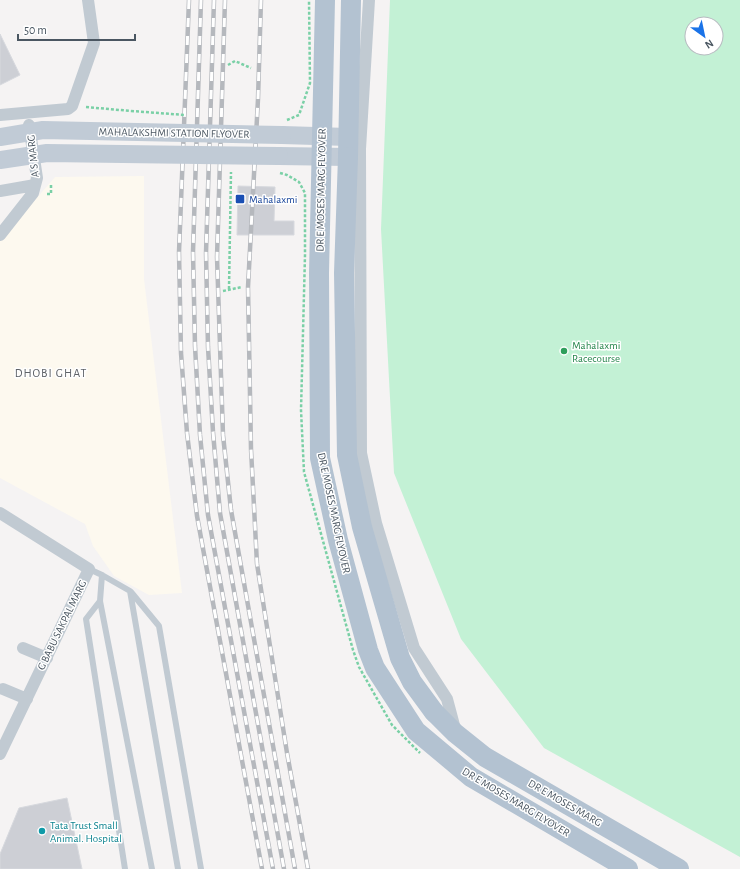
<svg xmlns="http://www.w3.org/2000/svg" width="740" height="869" font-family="'Alegreya Sans',sans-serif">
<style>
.commercial{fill:#fdf9ef}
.green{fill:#c3f1d5;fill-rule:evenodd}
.building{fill:#cdcfd5;stroke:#d7d9de}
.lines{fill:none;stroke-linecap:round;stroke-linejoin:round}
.path{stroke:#7ad0a6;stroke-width:2.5;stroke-dasharray:3 2;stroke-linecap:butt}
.lane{stroke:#c1cad2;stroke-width:6}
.street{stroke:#c1cad2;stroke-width:12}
.secondary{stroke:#c1cbd6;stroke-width:18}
.primary{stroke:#b3c2d1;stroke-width:20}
.rail-casing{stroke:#b5b8bd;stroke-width:4.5}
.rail{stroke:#fff;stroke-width:3;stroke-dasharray:9;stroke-linecap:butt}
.path-bridge{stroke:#7ad0a6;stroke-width:2.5;stroke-dasharray:3 2;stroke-linecap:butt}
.secondary-bridge{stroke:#c1cbd6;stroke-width:18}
.primary-bridge{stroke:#b3c2d1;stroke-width:20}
.transit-dot{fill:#1a4fb4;stroke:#fff;stroke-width:1.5}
.leisure-dot{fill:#2e9e5b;stroke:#fff;stroke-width:1.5}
.culture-dot{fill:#0f9aa8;stroke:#fff;stroke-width:1.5}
.labels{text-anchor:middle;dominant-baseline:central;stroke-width:3;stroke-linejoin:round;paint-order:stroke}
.street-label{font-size:11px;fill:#4a5661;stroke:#fff}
.transit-label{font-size:11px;fill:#164399;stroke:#fff;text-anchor:start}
.leisure-label{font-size:11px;fill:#27864d;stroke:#fff;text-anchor:start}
.culture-label{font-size:11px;fill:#0d838f;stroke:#fff;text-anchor:start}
.neighbourhood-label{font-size:12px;letter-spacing:1px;fill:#5f6368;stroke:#fff}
</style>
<rect width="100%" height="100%" fill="#f5f3f3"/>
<path class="commercial" d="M 144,176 L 144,279 L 182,593 L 149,595 L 114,576 L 93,546 L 85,524 L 0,478 L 0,240 L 55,177 Z"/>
<path class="green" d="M 390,0 L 740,0 L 740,857 L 544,748 L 461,639 L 394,473 L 381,229 ZM 692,24 L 716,24 L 716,48 L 692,48 Z"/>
<path class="building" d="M 0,34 L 20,75 L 0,85 Z
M 238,186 L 275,187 L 274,221 L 294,221 L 294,235 L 237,235 Z
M 67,798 L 82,869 L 0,869 L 0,854 L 19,808 Z"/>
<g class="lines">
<path class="path" d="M 228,65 L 235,61 L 251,68
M 86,107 L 131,111
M 47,194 L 51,194 L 51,183
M 229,289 L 231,172
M 223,291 L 242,287"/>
<path class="lane" d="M 89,569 L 102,575 L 130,591 L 178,869
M 102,575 L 100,601 L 152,869
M 131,592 L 159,626 L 201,869
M 100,601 L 86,619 L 125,869"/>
<path class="street" d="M 369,0 L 360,149 L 361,453 L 376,523 L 414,648 L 447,699 L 455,729
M 0,115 L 68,109 L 72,106 L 94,43 L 88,0
M 0,191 L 35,185
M 0,235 L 33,193 L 37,178 L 29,125
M 0,513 L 89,569 L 0,754
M 23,648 L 47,658
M 3,689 L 27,699"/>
<path class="secondary" d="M 282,135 L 348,137
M 279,156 L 348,157"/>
<path class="primary" d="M 325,0 L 319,273 L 320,458 L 338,540 L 368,650 L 375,668 L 416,731 L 471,777 L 628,869
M 348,157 L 351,0
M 434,712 L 455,733 L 485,757 L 679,869"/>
<g class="rail-casing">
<path id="rail" d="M 189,0 L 179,252 L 181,353 L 187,433 L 197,516 L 262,869
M 201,0 L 193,252 L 195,346 L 200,435 L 208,515 L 273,869
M 214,0 L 206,253 L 208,347 L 213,432 L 220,513 L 284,869
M 225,0 L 217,257 L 223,435 L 231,510 L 295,869
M 261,0 L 258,99 L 248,287 L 251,449 L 257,564 L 287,753 L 308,869"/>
</g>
<use href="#rail" class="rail"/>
<path class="path-bridge" d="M 131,111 L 185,115
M 287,120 L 299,115 L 310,83 L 309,0
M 280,173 L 287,175 L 299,182 L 305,193 L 305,255 L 301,410 L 304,472 L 353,650 L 359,667 L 392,725 L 420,753"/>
<path class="secondary-bridge" d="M 0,137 L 43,130 L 282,135
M 0,160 L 47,153 L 279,156"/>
<path class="primary-bridge" d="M 348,157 L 344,273 L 347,455 L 362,527 L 400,658 L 412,682 L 434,712"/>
</g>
<rect class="transit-dot" x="235" y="194" width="10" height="10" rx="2"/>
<circle class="leisure-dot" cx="564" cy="351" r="4"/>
<circle class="culture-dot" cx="42" cy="831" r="4"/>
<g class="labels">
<g class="street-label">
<text transform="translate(174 133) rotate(1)">MAHALAKSHMI STATION FLYOVER</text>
<text transform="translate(33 156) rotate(-96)">A S MARG</text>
<text transform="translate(321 190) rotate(-89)">DR E MOSES MARG FLYOVER</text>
<text transform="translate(334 513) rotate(78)">DR E MOSES MARG FLYOVER</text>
<text transform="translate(62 625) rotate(-64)">G BABU SAKPAL MARG</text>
<text transform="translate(516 802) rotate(31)">DR E MOSES MARG FLYOVER</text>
<text transform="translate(565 803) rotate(30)">DR E MOSES MARG</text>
</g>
<g class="transit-label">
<text x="249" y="199">Mahalaxmi</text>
</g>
<g class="leisure-label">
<text x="572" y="345">Mahalaxmi<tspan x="572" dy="13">Racecourse</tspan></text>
</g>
<g class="culture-label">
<text x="50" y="825">Tata Trust Small<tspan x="50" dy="13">Animal. Hospital</tspan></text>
</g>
<g class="neighbourhood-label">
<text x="51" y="373">DHOBI GHAT</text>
</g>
</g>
<g transform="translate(704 36) rotate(147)"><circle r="19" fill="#ffffff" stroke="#b7bbc0"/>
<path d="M0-3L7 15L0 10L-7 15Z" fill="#1a73e8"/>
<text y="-6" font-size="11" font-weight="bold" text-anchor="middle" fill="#4a5661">N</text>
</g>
<path d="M18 34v6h117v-6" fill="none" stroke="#4a5661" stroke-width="2"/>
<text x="24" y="34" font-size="12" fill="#4a5661" stroke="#ffffff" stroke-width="3" paint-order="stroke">50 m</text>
</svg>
